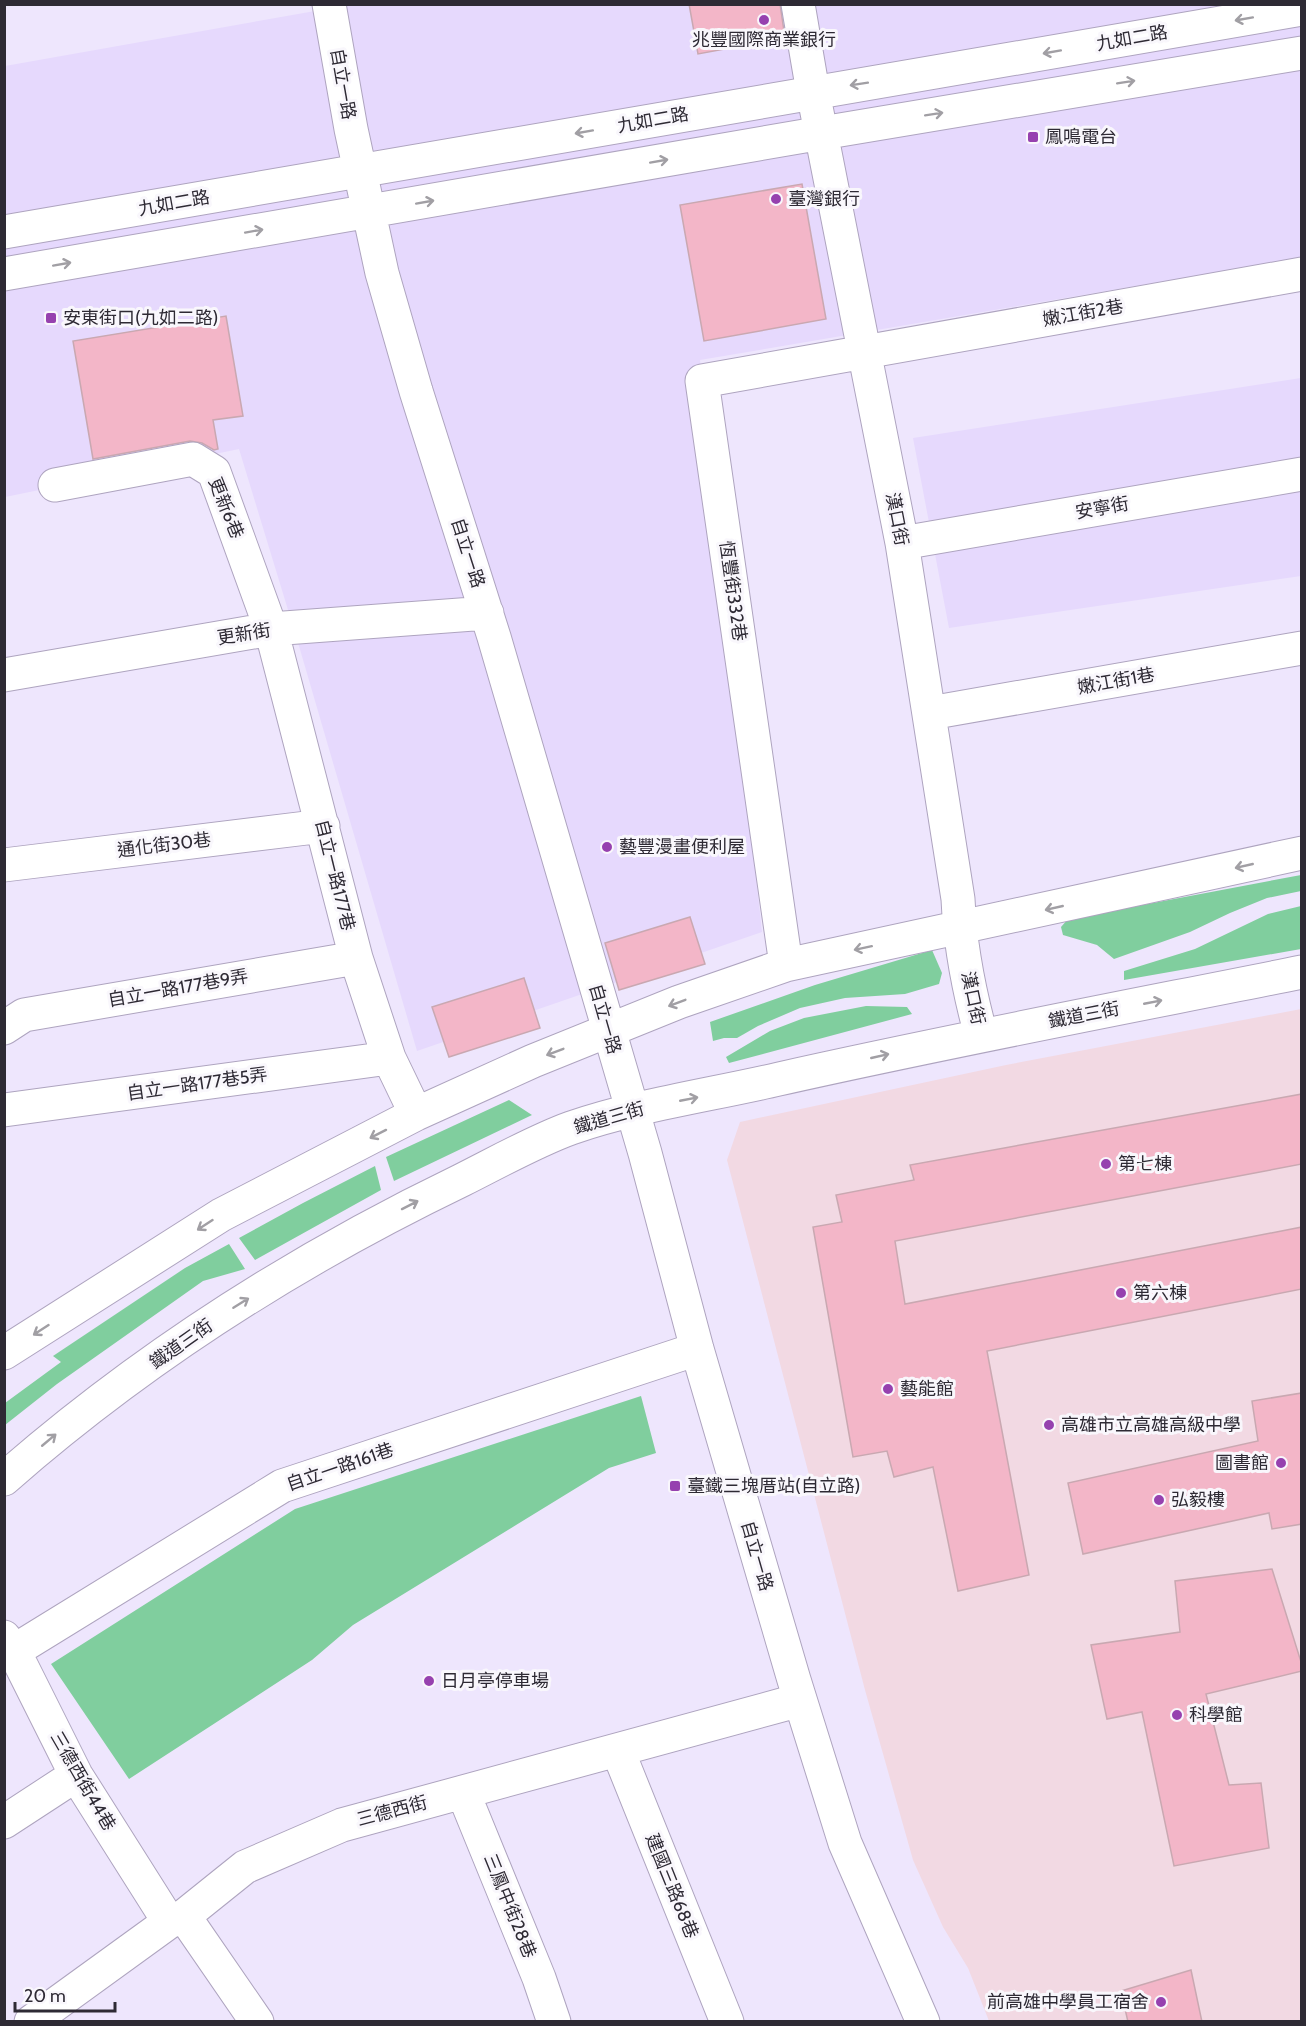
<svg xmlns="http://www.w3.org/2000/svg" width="1306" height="2026" font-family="Cabin,'Noto Sans TC',sans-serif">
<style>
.built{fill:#e6d9fd}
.education{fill:#f2d9e3}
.green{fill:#80ce9e}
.building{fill:#f3b6c8;stroke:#c9a8b1;stroke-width:1.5}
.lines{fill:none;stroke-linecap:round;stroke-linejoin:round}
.minor-casing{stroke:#aea4bf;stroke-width:35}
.minor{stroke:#fff;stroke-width:33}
.oneway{stroke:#a19fa4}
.poi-dot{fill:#9641af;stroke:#f9f7fc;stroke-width:2}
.labels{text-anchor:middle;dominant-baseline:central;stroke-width:6;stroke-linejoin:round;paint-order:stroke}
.street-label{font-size:18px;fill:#2e2a34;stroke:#f9f7fc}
.poi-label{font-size:18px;fill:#2e2a34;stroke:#f9f7fc;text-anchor:start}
</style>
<rect width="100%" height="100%" fill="#eee6fd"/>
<path class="built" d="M 349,5 L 1301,5 L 1301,258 L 700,360 L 762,932 L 417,1051 L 299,646 L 239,449 L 5,497 L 5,66 Z
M 1301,378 L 1301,576 L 949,628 L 913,438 Z"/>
<path class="education" d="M 1301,1009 L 1301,2021 L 989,2021 L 968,1968 L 943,1927 L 913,1860 L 865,1690 L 727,1160 L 740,1122 L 1006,1065 Z"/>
<path class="green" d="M 1301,875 L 1301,891 L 1267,898 L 1230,913 L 1190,932 L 1114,959 L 1097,945 L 1063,935 L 1061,927 L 1068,919 Z
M 1301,906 L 1301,949 L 1124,980 L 1124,971 L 1195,949 L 1268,914 Z
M 932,950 L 942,973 L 939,984 L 905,994 L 845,998 L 800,1008 L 758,1026 L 737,1038 L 724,1038 L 713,1041 L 710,1022 L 815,985 Z
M 866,1006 L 907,1007 L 912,1014 L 729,1063 L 726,1057 L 770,1031 L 804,1018 Z
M 509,1100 L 532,1115 L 394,1181 L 386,1157 Z
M 375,1166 L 381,1190 L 255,1260 L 239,1238 L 303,1203 Z
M 229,1244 L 245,1269 L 203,1281 L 57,1384 L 5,1425 L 5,1403 L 61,1362 L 53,1356 L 185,1268 Z
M 641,1396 L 656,1453 L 609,1468 L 353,1625 L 312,1660 L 129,1779 L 51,1664 L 295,1509 Z"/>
<path class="building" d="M 689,4 L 780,4 L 785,38 L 698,54 Z
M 802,184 L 826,319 L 704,341 L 680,205 Z
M 226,316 L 243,416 L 213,420 L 218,449 L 214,450 L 202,443 L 190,441 L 93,459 L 73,341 Z
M 690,917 L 705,964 L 619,990 L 605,943 Z
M 524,978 L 540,1028 L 449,1057 L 432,1007 Z
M 1302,1094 L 1302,1164 L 895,1241 L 905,1304 L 1302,1227 L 1302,1289 L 987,1351 L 1029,1575 L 958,1591 L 933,1467 L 894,1477 L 887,1451 L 853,1457 L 813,1227 L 842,1222 L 836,1195 L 914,1180 L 910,1165 Z
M 1302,1393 L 1302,1524 L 1272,1529 L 1269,1513 L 1083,1554 L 1068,1483 L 1258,1441 L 1252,1401 Z
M 1272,1569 L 1302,1665 L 1302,1671 L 1206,1694 L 1229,1785 L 1261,1783 L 1269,1848 L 1174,1866 L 1142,1712 L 1107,1719 L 1091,1645 L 1180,1632 L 1175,1581 Z
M 1191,1970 L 1202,2022 L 1128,2022 L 1121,1991 Z"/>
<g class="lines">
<g class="minor-casing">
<path id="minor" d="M 329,4 L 351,129 L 382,273 L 416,391 L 494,637 L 645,1153 L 697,1349 L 794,1680 L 845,1843 L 923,2022
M 798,4 L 813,92 L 902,543 L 958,899 C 960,945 969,991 981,1035
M 4,232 L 1302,9
M 4,274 L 822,133 L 1302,53
M 55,485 L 193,459 L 214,472 L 271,629 L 356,958 L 389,1058 L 416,1114
M 902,543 L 1302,474
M 4,675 L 271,629 L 487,613
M 930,713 L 1302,648
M 4,865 L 323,826
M 786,965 L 702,381 L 1302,274
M 4,1028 L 24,1015 L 356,958
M 4,1110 L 389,1058
M 4,1353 L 221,1215 L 416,1114 L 533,1061 L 679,1002 L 786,965 L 1302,853
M 4,1479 C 141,1359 298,1259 462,1180 C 496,1163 535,1141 571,1128 C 638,1105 710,1095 779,1079 C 952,1040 1127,1007 1302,972
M 4,1637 L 14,1651 L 76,1775 L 169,1922
M 14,1651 L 282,1486 L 697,1349
M 618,1751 L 727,2022
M 463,1792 L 539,1978 L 554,2022
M 4,1822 L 76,1775
M 184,1916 L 257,2022
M 31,2022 L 169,1922 L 184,1916 L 245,1867 L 342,1825 L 800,1700"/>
</g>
<use href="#minor" class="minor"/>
</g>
<defs><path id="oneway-shaft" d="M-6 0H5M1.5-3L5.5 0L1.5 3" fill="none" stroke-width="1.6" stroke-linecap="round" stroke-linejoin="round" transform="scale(1.5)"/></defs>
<g class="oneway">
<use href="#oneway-shaft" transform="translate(1244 19) rotate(170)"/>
<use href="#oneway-shaft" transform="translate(1052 52) rotate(170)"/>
<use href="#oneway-shaft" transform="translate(1126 82) rotate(-9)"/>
<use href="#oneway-shaft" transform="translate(859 84) rotate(171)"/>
<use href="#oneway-shaft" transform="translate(934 114) rotate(-9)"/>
<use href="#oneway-shaft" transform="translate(584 132) rotate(170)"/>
<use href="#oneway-shaft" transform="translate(659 161) rotate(-10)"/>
<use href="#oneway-shaft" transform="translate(425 202) rotate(-10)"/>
<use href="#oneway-shaft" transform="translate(254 231) rotate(-10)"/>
<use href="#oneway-shaft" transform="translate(62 264) rotate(-10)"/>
<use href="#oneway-shaft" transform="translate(1244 866) rotate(167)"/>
<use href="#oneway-shaft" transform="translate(1054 908) rotate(167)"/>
<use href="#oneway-shaft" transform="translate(863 948) rotate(168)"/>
<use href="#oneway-shaft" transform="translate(1153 1002) rotate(-11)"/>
<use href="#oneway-shaft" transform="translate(677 1003) rotate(159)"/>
<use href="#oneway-shaft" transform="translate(555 1052) rotate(159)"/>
<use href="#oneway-shaft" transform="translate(880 1056) rotate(-13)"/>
<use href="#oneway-shaft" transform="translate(689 1099) rotate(-11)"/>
<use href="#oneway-shaft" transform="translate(378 1134) rotate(153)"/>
<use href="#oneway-shaft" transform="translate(410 1205) rotate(-27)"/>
<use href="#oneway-shaft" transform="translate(205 1225) rotate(147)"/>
<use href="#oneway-shaft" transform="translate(241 1303) rotate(-32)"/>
<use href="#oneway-shaft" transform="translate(41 1330) rotate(147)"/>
<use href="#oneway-shaft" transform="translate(49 1440) rotate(-40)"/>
</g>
<g class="poi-dot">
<circle cx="764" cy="20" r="6"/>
<rect x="1027" y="131" width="12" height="12" rx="3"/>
<circle cx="776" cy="199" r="6"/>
<rect x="45" y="312" width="12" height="12" rx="3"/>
<circle cx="607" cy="847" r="6"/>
<circle cx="1106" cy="1164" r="6"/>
<circle cx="1121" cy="1293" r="6"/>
<circle cx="888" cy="1389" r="6"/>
<circle cx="1049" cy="1425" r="6"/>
<circle cx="1281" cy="1463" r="6"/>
<rect x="669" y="1480" width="12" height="12" rx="3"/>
<circle cx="1159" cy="1500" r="6"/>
<circle cx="429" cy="1681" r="6"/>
<circle cx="1177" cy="1715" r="6"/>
<circle cx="1161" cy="2002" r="6"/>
</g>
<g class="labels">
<g class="street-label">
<text transform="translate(1132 38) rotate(-10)">九如二路</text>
<text transform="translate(343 84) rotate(80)">自立一路</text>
<text transform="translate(653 120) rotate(-10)">九如二路</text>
<text transform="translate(174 203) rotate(-10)">九如二路</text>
<text transform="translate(1083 313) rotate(-10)">嫩江街2巷</text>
<text transform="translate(226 508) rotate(68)">更新6巷</text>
<text transform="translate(1102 508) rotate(-10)">安寧街</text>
<text transform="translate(897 519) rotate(79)">漢口街</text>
<text transform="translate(468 553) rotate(72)">自立一路</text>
<text transform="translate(733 591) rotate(82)">恆豐街332巷</text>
<text transform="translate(244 634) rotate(-9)">更新街</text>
<text transform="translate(1116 681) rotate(-10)">嫩江街1巷</text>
<text transform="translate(164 845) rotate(-7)">通化街30巷</text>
<text transform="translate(335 875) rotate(76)">自立一路177巷</text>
<text transform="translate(178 988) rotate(-10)">自立一路177巷9弄</text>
<text transform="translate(973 998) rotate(78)">漢口街</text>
<text transform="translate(1084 1015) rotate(-11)">鐵道三街</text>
<text transform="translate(605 1019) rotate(74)">自立一路</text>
<text transform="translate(197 1084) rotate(-8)">自立一路177巷5弄</text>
<text transform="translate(609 1118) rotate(-16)">鐵道三街</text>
<text transform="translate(181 1344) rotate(-35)">鐵道三街</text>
<text transform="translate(340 1467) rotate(-19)">自立一路161巷</text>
<text transform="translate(757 1556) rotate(74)">自立一路</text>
<text transform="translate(83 1781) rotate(60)">三德西街44巷</text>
<text transform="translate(392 1811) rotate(-15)">三德西街</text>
<text transform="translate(672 1886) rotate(68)">建國三路68巷</text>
<text transform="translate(510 1906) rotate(68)">三鳳中街28巷</text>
</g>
<g class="poi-label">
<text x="764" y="40" text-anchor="middle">兆豐國際商業銀行</text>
<text x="1045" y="137">鳳鳴電台</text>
<text x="788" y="199">臺灣銀行</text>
<text x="63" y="318">安東街口(九如二路)</text>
<text x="619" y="847">藝豐漫畫便利屋</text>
<text x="1118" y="1164">第七棟</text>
<text x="1133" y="1293">第六棟</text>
<text x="900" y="1389">藝能館</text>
<text x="1061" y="1425">高雄市立高雄高級中學</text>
<text x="1269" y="1463" text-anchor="end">圖書館</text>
<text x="687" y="1486">臺鐵三塊厝站(自立路)</text>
<text x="1171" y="1500">弘毅樓</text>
<text x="441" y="1681">日月亭停車場</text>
<text x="1189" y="1715">科學館</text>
<text x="1149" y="2002" text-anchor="end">前高雄中學員工宿舍</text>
</g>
</g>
<rect width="1306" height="2026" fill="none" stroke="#2e2a34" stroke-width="12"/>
<path d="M15 2002v9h100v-9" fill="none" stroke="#2e2a34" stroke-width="3"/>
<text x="24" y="2002" font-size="18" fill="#2e2a34" stroke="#f9f7fc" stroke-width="4.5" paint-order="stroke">20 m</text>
</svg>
